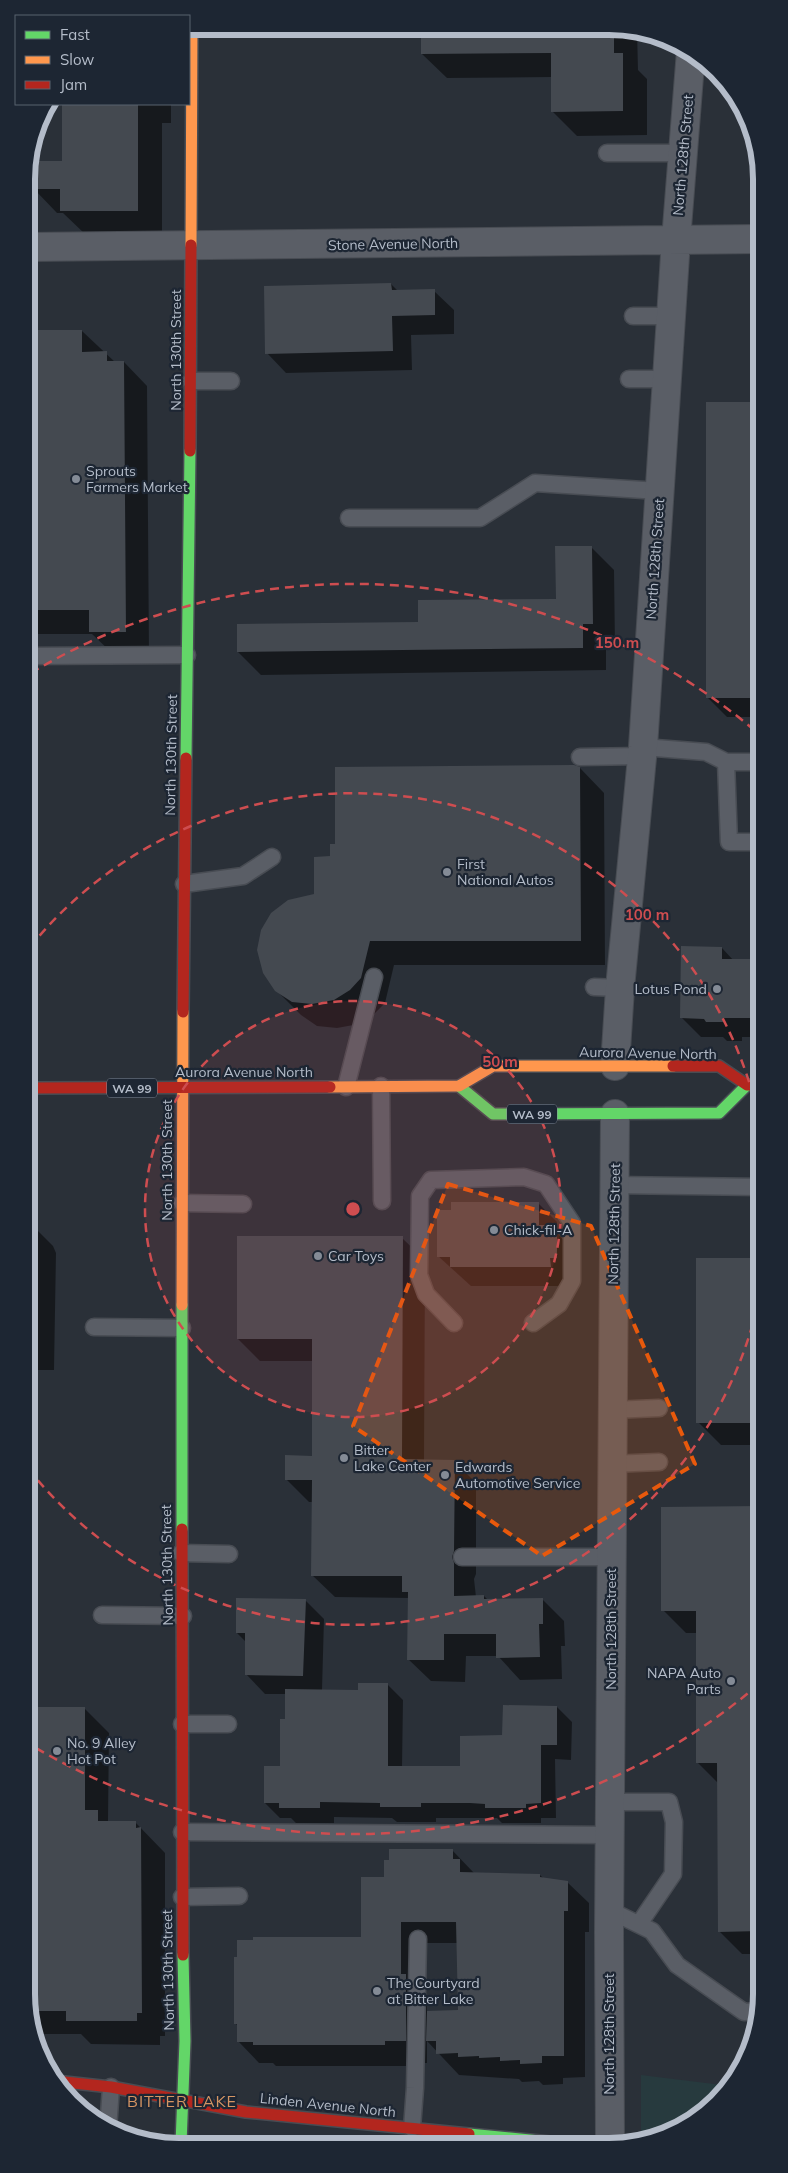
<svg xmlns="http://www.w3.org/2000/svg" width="788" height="2173" font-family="Mulish,sans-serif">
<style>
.green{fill:#273a3e}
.shadow{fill:#0007;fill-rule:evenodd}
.building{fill:#444950}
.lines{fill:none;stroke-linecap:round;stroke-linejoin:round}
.lane-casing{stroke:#484c53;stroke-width:19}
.street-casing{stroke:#484c53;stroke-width:30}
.fast-casing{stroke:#484c53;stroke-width:14}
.slow-casing{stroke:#484c53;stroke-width:14}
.jam-casing{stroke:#484c53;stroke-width:14}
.lane{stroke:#5a5e66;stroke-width:16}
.street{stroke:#5a5e66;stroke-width:28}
.fast{stroke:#63d668;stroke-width:11}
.slow{stroke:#ff974d;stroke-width:11}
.jam{stroke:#b3261e;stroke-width:11}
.marked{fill:#e8590c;fill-opacity:0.2;stroke:#e8590c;stroke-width:4;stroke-dasharray:10 6;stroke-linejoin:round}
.ring{fill:none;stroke:#ce4d50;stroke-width:2.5;stroke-dasharray:9 6}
.poi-dot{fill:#848b96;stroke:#1d2633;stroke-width:2}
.labels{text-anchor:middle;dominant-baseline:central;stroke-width:4.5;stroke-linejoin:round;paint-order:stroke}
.shield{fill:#1d2633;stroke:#878f9c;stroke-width:1}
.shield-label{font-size:12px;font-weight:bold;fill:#b4bcc9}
.street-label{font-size:14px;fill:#b4bcc9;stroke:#1d2633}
.poi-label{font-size:14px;fill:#b4bcc9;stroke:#1d2633;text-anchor:start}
.quarter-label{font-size:16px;letter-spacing:1px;fill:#d59563;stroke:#1d2633}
.rim{fill:none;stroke:#b4bcc9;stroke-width:6}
.centre{fill:#ce4d50;stroke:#1d2633;stroke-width:2.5}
.ring-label{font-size:15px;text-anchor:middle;font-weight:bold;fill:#ce4d50;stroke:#1d2633;stroke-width:4.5;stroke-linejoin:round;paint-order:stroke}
</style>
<rect width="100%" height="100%" fill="#2a3038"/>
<path class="green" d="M 641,2075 L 730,2086 L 724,2095 L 686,2126 L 641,2143 Z"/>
<path class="shadow" d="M 422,28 L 637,29 L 638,70 L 647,79 L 647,135 L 577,136 L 552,111 L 552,77 L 447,78 L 422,54 Z
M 63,104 L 171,104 L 171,123 L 162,123 L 162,235 L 86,235 L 63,213 L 57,213 L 33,188 L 63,162 Z
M 391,284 L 398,291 L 434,291 L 454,310 L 454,334 L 411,335 L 412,370 L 286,373 L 267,353 Z
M 27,331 L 82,331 L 116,363 L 124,362 L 147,386 L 149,655 L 114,655 L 92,634 L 27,634 Z
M 707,404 L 759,404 L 760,717 L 727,717 L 707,697 Z
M 591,547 L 614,570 L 615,646 L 606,646 L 606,670 L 261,675 L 238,652 L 557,600 Z
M 580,768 L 604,793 L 605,965 L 394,965 L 385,1003 L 374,1014 L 359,1024 L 337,1028 L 317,1026 L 301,1015 L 276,990 L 337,845 Z
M 722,948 L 734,961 L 754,961 L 760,967 L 760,1037 L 742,1037 L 742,1041 L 727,1041 L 723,1037 L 701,1037 L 682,1018 Z
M 538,1203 L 557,1222 L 557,1233 L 569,1246 L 569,1286 L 471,1286 L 438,1256 Z
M 28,1221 L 53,1246 L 56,1253 L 54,1370 L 36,1370 L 36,1610 L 29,1610 Z
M 402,1238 L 425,1260 L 424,1461 L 454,1461 L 476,1483 L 476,1574 L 474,1579 L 476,1597 L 484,1596 L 488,1600 L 542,1599 L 564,1621 L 565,1646 L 561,1646 L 562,1679 L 520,1680 L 498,1656 L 466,1656 L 465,1682 L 431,1681 L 408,1659 L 409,1598 L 335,1597 L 312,1575 L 313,1502 L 309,1502 L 287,1480 L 313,1457 L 313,1361 L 260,1361 L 238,1339 Z
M 698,1259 L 760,1259 L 761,1445 L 721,1445 L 698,1422 Z
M 761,1507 L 761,1954 L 742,1954 L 719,1931 L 719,1784 L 698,1763 L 697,1633 L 686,1633 L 663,1610 Z
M 305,1600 L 324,1619 L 322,1690 L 359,1691 L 388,1685 L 403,1700 L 402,1767 L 461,1768 L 503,1736 L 557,1707 L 572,1722 L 571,1760 L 555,1759 L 556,1818 L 541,1818 L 541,1823 L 502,1823 L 497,1818 L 436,1818 L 436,1822 L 397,1822 L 392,1818 L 334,1817 L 334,1823 L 296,1823 L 291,1818 L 280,1818 L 265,1803 L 281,1767 L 287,1720 L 287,1694 L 265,1694 L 246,1674 L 246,1642 L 237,1633 Z
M 29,1709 L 85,1709 L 109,1733 L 108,1821 L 135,1822 L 165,1853 L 165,2036 L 160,2036 L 160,2045 L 91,2044 L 81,2034 L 33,2034 L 29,2024 Z
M 452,1850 L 474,1873 L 540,1875 L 544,1879 L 567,1882 L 589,1903 L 589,1932 L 585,1932 L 585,2077 L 563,2078 L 563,2084 L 543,2085 L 539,2081 L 522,2082 L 519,2079 L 459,2075 L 427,2041 L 427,2063 L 406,2063 L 406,2066 L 276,2066 L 273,2063 L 259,2063 L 238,2041 L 238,2026 L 236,2024 L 362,1939 L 385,1878 ZM 422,1943 L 458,1943 L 459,2012 L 427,2012 L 427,1996 L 422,1991 Z"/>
<path class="building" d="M 421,28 L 614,29 L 614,53 L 623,53 L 623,111 L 551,112 L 551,53 L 421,54 Z
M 62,104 L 138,104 L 138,211 L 60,211 L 60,189 L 32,189 L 31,161 L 62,161 Z
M 391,283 L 392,290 L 435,289 L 435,315 L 392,316 L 393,351 L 265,354 L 264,286 Z
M 27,330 L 82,330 L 82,352 L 107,351 L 107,361 L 124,361 L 126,632 L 89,632 L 89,610 L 27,610 Z
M 706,402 L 759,402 L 760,698 L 706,698 Z
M 555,546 L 592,546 L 593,624 L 583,624 L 583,648 L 237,652 L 237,624 L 418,622 L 418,600 L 556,599 Z
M 574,765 L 580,767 L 581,941 L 370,941 L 361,978 L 350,990 L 334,1000 L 312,1004 L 292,1002 L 275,991 L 263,973 L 257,950 L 261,930 L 271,913 L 288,900 L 314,894 L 314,857 L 330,856 L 330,844 L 335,844 L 335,767 Z
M 681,946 L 722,947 L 722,959 L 754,959 L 754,1018 L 723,1018 L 723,1022 L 706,1022 L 704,1019 L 680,1018 Z
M 451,1202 L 539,1202 L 539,1225 L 551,1225 L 551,1235 L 557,1235 L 557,1258 L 550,1258 L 551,1267 L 450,1267 L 450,1257 L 437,1257 L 437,1210 L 451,1210 Z
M 237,1236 L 403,1236 L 402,1459 L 455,1460 L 454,1551 L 452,1557 L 454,1563 L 454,1596 L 484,1595 L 484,1599 L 543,1598 L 543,1624 L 539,1624 L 540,1657 L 496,1658 L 496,1634 L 444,1634 L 444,1660 L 407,1660 L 408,1592 L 402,1592 L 402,1576 L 311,1576 L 312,1480 L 285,1480 L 285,1455 L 312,1456 L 312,1339 L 237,1339 Z
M 696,1258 L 760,1258 L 761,1423 L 696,1423 Z
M 761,1506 L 761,1931 L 718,1932 L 717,1763 L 696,1763 L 696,1611 L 661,1611 L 661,1507 Z
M 236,1598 L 306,1599 L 303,1676 L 245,1675 L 245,1633 L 236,1633 Z
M 358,1683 L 388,1683 L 388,1766 L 460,1766 L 460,1736 L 502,1735 L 503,1705 L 557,1706 L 557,1745 L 541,1745 L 541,1803 L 526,1804 L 526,1808 L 485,1808 L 485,1804 L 470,1803 L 421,1803 L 421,1807 L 380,1807 L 380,1803 L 320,1802 L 320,1808 L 279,1808 L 279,1803 L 264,1803 L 264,1766 L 280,1766 L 280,1719 L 285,1719 L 285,1689 L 358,1690 Z
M 29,1707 L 85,1707 L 85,1810 L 98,1810 L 98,1821 L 136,1821 L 136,1828 L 141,1827 L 142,2013 L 137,2013 L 137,2021 L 66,2021 L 66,2011 L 29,2011 Z
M 389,1849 L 453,1849 L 453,1859 L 460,1859 L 460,1872 L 540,1874 L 540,1877 L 568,1881 L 568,1911 L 564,1911 L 564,2056 L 542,2056 L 542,2063 L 520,2064 L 520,2060 L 500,2061 L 500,2057 L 479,2058 L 479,2056 L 458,2057 L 458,2053 L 436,2054 L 436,2041 L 426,2041 L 427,2011 L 458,2010 L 456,1922 L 401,1922 L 401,1974 L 406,1974 L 406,2041 L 385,2041 L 385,2045 L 253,2045 L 253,2042 L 237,2042 L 237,2024 L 234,2024 L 234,1957 L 237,1957 L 237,1940 L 253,1940 L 253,1937 L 361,1937 L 361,1877 L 384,1877 L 384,1860 L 389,1860 Z"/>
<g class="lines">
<g class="lane-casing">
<path id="lane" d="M 607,153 L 683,153
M 633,316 L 671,316
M 629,379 L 667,379
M 191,381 L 231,381
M 349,518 L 480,518 L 535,483 L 659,491
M 27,656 L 187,655
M 643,747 L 706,752 L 726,762 L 760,762
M 580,757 L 642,756
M 726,762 L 729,842 L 760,842
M 184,884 L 243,876 L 272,857
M 594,987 L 620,988
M 381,1086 L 382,1201
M 346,1087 L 374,977
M 614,1185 L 760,1187
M 182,1203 L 243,1204
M 454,1323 L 426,1294 L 419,1275 L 420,1196 L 431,1180 L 524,1177 L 546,1184 L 572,1223 L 572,1281 L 559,1304 L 533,1323
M 94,1327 L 182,1328
M 612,1410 L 659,1408
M 611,1464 L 659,1462
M 181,1553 L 229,1554
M 462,1557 L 611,1557
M 102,1615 L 183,1616
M 182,1724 L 228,1724
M 610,1802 L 669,1802 L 674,1822 L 673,1874 L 639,1924
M 182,1832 L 609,1835
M 182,1897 L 239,1896
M 609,1910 L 652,1931 L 677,1965 L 744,2012 L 760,2011
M 412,2128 L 415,2088 L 418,1939
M 108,2129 L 111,2087"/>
</g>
<g class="street-casing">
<path id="street" d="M 27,247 L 759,239
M 615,1066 L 620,988 L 643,747 L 676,240 L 691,51
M 610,2144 L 609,1933 L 615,1114"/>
</g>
<g class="fast-casing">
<path id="fast" d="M 186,758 L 190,451
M 459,1086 L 493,1114 L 719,1113 L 747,1085
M 182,1305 L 182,1529
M 469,2134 L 570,2144
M 181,2144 L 185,2041 L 183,1955"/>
</g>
<g class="slow-casing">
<path id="slow" d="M 191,245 L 192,26
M 330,1087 L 459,1086 L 493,1066 L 673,1066
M 182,1305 L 183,1012"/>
</g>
<g class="jam-casing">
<path id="jam" d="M 190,451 L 191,245
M 183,1012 L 186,758
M 673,1066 L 719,1066 L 747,1085 L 760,1085
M 28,1088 L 330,1087
M 182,1529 L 183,1955
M 55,2081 L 111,2087 L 246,2112 L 469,2134"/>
</g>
<use href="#lane" class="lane"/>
<use href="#street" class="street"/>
<use href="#fast" class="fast"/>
<use href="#slow" class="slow"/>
<use href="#jam" class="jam"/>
</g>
<path class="marked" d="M 448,1184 L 591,1226 L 695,1464 L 542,1556 L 353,1426 Z"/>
<circle cx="353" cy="1209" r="208" fill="#ce4d50" fill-opacity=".12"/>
<g class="ring">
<circle cx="353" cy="1209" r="208"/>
<path d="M760 1295A416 416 0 0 1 30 1471M30 947A416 416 0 0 1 760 1123"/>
<path d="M759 1684A625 625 0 0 1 31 1745M31 673A625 625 0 0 1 759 734"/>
</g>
<g class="poi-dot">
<circle cx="76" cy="479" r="5"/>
<circle cx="447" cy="872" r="5"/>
<circle cx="717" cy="989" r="5"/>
<circle cx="494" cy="1230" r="5"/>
<circle cx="318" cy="1256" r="5"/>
<circle cx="344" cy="1458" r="5"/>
<circle cx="445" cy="1475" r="5"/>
<circle cx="731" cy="1681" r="5"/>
<circle cx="57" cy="1751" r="5"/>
<circle cx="377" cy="1991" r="5"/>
</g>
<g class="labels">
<g class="shield">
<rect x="107" y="1078.5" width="50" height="19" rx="4"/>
<rect x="507" y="1104.5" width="50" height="19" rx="4"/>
</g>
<g class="shield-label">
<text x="132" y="1088">WA 99</text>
<text x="532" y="1114">WA 99</text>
</g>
<g class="street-label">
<text transform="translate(683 155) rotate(-85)">North 128th Street</text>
<text transform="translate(393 244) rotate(-1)">Stone Avenue North</text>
<text transform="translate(176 350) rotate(-90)">North 130th Street</text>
<text transform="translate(655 559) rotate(-86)">North 128th Street</text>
<text transform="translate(171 755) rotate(-89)">North 130th Street</text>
<text transform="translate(648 1053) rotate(1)">Aurora Avenue North</text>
<text x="244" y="1072">Aurora Avenue North</text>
<text transform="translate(167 1160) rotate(-90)">North 130th Street</text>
<text transform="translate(614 1224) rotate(-89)">North 128th Street</text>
<text transform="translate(167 1565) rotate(-91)">North 130th Street</text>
<text transform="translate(611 1629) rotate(-90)">North 128th Street</text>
<text transform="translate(168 1970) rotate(-91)">North 130th Street</text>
<text transform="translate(609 2034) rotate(-90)">North 128th Street</text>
<text transform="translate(328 2105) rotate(6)">Linden Avenue North</text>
</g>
<g class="poi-label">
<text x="86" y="471">Sprouts<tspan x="86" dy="16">Farmers Market</tspan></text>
<text x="457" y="864">First<tspan x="457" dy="16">National Autos</tspan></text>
<text x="707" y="989" text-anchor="end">Lotus Pond</text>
<text x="504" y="1230">Chick-fil-A</text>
<text x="328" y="1256">Car Toys</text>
<text x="354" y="1450">Bitter<tspan x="354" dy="16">Lake Center</tspan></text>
<text x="455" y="1467">Edwards<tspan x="455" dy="16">Automotive Service</tspan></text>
<text x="721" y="1673" text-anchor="end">NAPA Auto<tspan x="721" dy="16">Parts</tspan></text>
<text x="67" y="1743">No. 9 Alley<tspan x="67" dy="16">Hot Pot</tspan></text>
<text x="387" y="1983">The Courtyard<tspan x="387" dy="16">at Bitter Lake</tspan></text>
</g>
<g class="quarter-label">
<text x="182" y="2101">BITTER LAKE</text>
</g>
</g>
<path d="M0 0H788V2173H0ZM179 35H609A144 144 0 0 1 753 179V1994A144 144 0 0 1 609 2138H179A144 144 0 0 1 35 1994V179A144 144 0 0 1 179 35Z" fill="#1d2633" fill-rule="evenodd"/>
<path class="rim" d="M179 35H609A144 144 0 0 1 753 179V1994A144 144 0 0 1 609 2138H179A144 144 0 0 1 35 1994V179A144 144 0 0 1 179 35Z"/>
<circle cx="353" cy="1209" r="8" class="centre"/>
<g class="ring-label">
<text x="617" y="648">150 m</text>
<text x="647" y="920">100 m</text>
<text x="500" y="1067">50 m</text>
</g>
<rect x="15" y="15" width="175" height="90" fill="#1d2633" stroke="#59626f"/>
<rect x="25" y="31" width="25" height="8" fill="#63d668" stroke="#59626f"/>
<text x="60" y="40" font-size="15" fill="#b4bcc9">Fast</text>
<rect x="25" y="56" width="25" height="8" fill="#ff974d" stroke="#59626f"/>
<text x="60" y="65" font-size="15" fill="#b4bcc9">Slow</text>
<rect x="25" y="81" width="25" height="8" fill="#b3261e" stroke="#59626f"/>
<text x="60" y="90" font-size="15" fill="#b4bcc9">Jam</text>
</svg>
